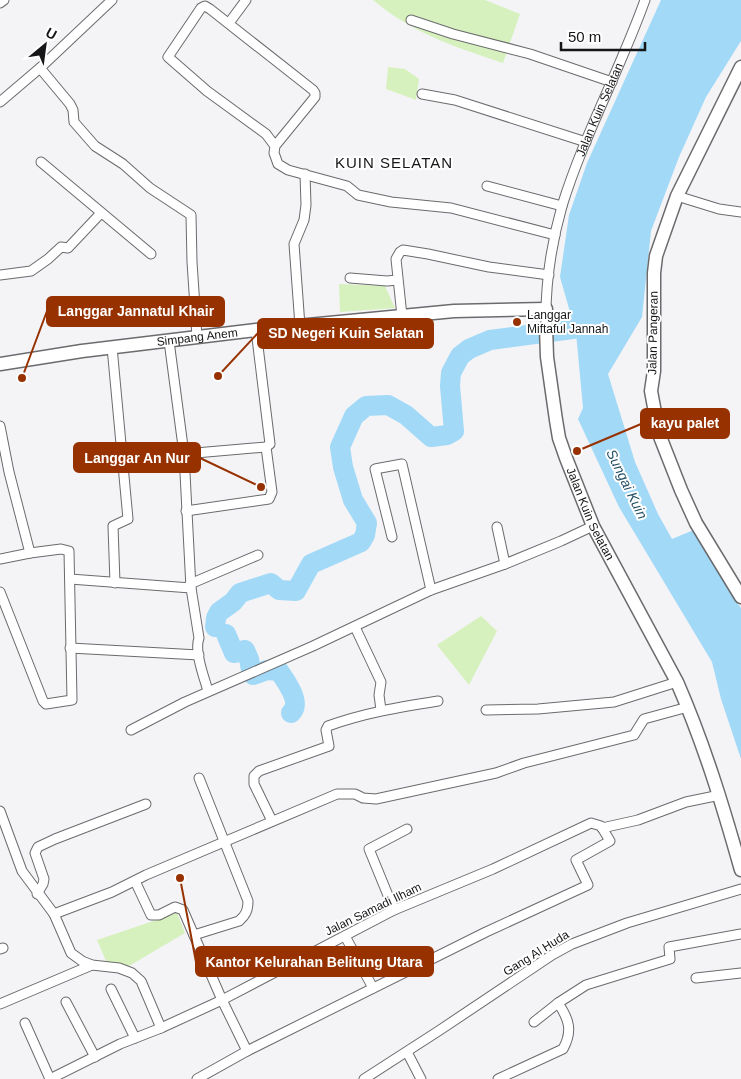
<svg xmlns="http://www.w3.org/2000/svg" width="741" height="1079" font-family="Helvetica,sans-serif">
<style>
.green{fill:#d6f1bd}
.water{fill:#a1d9f7}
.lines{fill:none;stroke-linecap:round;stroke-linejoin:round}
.river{stroke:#a1d9f7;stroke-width:20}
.street-casing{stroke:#6b6b6e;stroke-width:11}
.secondary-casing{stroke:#6b6b6e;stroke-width:15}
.street{stroke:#fff;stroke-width:9}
.secondary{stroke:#fff;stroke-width:12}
.poi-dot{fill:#973200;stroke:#fff;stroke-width:2}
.labels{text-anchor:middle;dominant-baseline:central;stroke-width:4;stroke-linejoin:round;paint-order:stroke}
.street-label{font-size:12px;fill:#161618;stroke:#fff}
.poi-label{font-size:12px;fill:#161618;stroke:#fff;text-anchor:start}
.water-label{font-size:14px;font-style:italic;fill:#265166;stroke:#fff}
.quarter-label{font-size:15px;letter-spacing:1px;fill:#161618;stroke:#fff}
.leader{fill:none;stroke:#973200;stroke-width:2}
.callout-dot{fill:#973200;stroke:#fff;stroke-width:2}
.callout{fill:#973200;stroke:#973200;stroke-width:2}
.callout-label{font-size:14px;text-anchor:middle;font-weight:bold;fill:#fff}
</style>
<rect width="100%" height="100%" fill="#f4f4f7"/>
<path class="green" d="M 373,0 L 485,0 L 520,14 L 503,63 C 455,47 412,33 373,0 Z
M 388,67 L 405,69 L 419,79 L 416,100 L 386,89 Z
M 339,284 L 385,286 L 395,308 L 340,312 Z
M 481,616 L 497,631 L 469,685 L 437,645 Z
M 177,913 L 185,933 L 129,966 L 106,961 L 97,940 Z"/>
<path class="water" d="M 661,0 L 741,0 L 741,41 L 706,97 L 679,157 L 651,231 L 642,317 L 608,374 L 635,462 L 658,514 L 672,539 L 696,529 L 726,581 L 733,597 L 741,608 L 741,759 L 721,699 L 712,662 L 619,507 L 578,419 L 583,408 L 576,333 L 560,277 L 569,215 L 587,163 Z"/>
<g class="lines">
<path class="river" d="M 215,627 L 216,618 L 219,612 L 233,602 L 240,593 L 271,583 L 279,590 L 296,591 L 311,564 L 361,542 L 365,535 L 367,523 L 353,500 L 343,467 L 340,447 L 354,416 L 366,406 L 388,405 L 406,415 L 431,437 L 447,435 L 454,431 L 450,386 L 451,373 L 460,356 L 469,349 L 490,340 L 595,326
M 226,634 L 234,653 L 245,650 L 249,659 L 251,670
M 253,675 L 267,670 L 279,671 C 286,681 302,703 291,713"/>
<g class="street-casing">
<g id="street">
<path d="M 0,3 L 4,0"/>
<path d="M 411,20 L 453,34 L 530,54 L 612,82"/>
<path d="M 229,23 L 246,0"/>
<path d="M 40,68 L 70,104 L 73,110 L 74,122 L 95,146 L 123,164 L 150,188 L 191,215 L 192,262 L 197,337"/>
<path d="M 422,94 L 455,100 L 586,142"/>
<path d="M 0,102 L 40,68 L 112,0"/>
<path d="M 275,146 L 266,134 L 207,91 L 168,57 L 201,8 L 205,6 L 210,9 L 313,90 L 315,93 L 315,97 L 275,146 L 274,153 L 278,164 L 288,170 L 347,186 L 358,195 L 391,202 L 451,208 L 555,235"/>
<path d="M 41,162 L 151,254"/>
<path d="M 487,186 L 562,206"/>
<path d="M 677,196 L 719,209 L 741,212"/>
<path d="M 0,275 L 31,271 L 48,259 L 61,247 L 68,248 L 101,213"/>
<path d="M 350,278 L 387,281 L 397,280"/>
<path d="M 402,316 L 396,259 L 400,252 L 403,250 L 428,254 L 489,267 L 549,275"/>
<path d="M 300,326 L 294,244 L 304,220 L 306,205 L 305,174"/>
<path id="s1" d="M 546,327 C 545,287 551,245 562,206 C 584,135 620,70 645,0"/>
<path d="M 169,341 L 184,454 L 191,588 L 199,638 C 194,651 204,677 208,691"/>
<path d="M 112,347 L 128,519 L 113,526 L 115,583"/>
<path d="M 0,426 L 9,472 L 30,553 L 61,549 L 69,551 L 72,700 L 46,704 L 43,701 L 0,592"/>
<path d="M 184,454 L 266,447 L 270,444 L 256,330"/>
<path d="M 186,511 L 269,499 L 272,492 L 266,447"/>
<path d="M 497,527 L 505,564"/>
<path d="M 392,537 L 375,469 L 402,464 L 431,590"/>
<path d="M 0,559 L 30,553"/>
<path d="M 70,579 L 191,588"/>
<path d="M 190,584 L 258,555"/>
<path d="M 355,627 L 381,682 L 379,695 L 381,710"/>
<path d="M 70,648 L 199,655"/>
<path d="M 486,710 L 538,709 L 614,702 L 677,682"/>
<path d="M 131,730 L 185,702 L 313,646 L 431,590 L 505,564 L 561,541 L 593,526"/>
<path d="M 0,811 L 22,871 L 54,914 L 71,953 L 82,961 L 92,965 L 119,968 L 132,973 L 141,981 L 161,1028"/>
<path d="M 272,821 L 254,784 L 254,776 L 259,771 L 329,746 L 326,730 L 328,726 C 364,713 400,707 438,701"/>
<path d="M 602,828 L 638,820 L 686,802 L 720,795"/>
<path d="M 135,881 L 151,915 L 159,915 L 175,907 L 183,910 L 222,1000 L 247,1051 L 197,1079"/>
<path d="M 37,894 L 43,884 L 44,879 L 35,853 L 38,847 L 55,839 L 146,804"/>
<path d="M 394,910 L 369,849 L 407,829"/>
<path d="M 54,914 L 112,892 L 146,875 L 337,794 L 355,794 L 363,798 L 376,799 L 496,773 L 524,763 L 634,735 L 644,719 L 688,707"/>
<path d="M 194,935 L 239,921 C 246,915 248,910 248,901 L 199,778"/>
<path d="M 345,936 L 373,988"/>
<path d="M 0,949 L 3,948"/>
<path d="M 696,978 L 741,973"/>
<path d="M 111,989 L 135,1038"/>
<path d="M 66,1002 L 95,1057"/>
<path d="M 0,1004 L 92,965"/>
<path d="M 534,1022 L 558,1003"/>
<path d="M 25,1023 L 50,1079"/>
<path d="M 407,1052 L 421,1079"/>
<path d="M 50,1079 L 120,1044 L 161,1028 L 222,1000 L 394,910 L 493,869 L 591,823 L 601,826 L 610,841 L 576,860 L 588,885 L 486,932 L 247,1051"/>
<path d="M 364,1079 L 440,1030 L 552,955 L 572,944 L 627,923 L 741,889"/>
<path d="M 498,1079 L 563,1049 C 573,1031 569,1019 558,1003 L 586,985 L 670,959 L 669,947 L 741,934"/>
</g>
</g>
<g class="secondary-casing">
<g id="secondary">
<path d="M 741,67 L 677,196 L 656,256 L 654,273 L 654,371 L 651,391 L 659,434 L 681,490 L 696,523 L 741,597"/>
<path id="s2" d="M 546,327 L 547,357 L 556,420 L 559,438 L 566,458 L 593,526 L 677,682 C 704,744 723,806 741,870"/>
<path id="s3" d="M 0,364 L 82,351 L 256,330 L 454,311 L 546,309"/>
</g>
</g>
<use href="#street" class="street"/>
<use href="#secondary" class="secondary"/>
</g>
<circle class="poi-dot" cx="517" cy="322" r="5"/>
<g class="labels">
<g class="street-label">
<text stroke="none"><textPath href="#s1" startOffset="226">Jalan Kuin Selatan</textPath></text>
<text transform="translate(653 333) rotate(-89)">Jalan Pangeran</text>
<text stroke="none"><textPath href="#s3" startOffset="199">Simpang Anem</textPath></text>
<text stroke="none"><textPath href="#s2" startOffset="194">Jalan Kuin Selatan</textPath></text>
<text transform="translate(373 909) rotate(-26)">Jalan Samadi Ilham</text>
<text transform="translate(536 953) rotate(-32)">Gang Al Huda</text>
</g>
<g class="poi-label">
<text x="527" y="315">Langgar<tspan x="527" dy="14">Miftaful Jannah</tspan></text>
</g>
<g class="water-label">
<text transform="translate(627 484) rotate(64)">Sungai Kuin</text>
</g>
<g class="quarter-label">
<text x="394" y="162">KUIN SELATAN</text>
</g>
</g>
<path class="leader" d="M22 378L47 311M218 376L258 333M577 451L641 424M261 487L200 458M180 878L196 962"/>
<g class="callout-dot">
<circle cx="22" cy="378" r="5"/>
<circle cx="218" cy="376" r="5"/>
<circle cx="577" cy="451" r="5"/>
<circle cx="261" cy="487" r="5"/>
<circle cx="180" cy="878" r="5"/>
</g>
<g class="callout">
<rect x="47" y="297" width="177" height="29" rx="5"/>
<rect x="258" y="319" width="175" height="29" rx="5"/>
<rect x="641" y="409" width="88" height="29" rx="5"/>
<rect x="74" y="443" width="126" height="29" rx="5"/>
<rect x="196" y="947" width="237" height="29" rx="5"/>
</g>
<g class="callout-label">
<text x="136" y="316">Langgar Jannatul Khair</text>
<text x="346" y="338">SD Negeri Kuin Selatan</text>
<text x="685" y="428">kayu palet</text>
<text x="137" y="463">Langgar An Nur</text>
<text x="314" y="967">Kantor Kelurahan Belitung Utara</text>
</g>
<g transform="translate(45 45) rotate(29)" stroke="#ffffff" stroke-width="4" paint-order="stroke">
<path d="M0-4L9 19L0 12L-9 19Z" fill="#161618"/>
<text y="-8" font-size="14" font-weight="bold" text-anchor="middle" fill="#161618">U</text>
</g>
<path d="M561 42v8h84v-8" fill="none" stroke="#161618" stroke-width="2.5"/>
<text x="568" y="42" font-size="15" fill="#161618" stroke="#ffffff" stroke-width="4" paint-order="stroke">50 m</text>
</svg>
